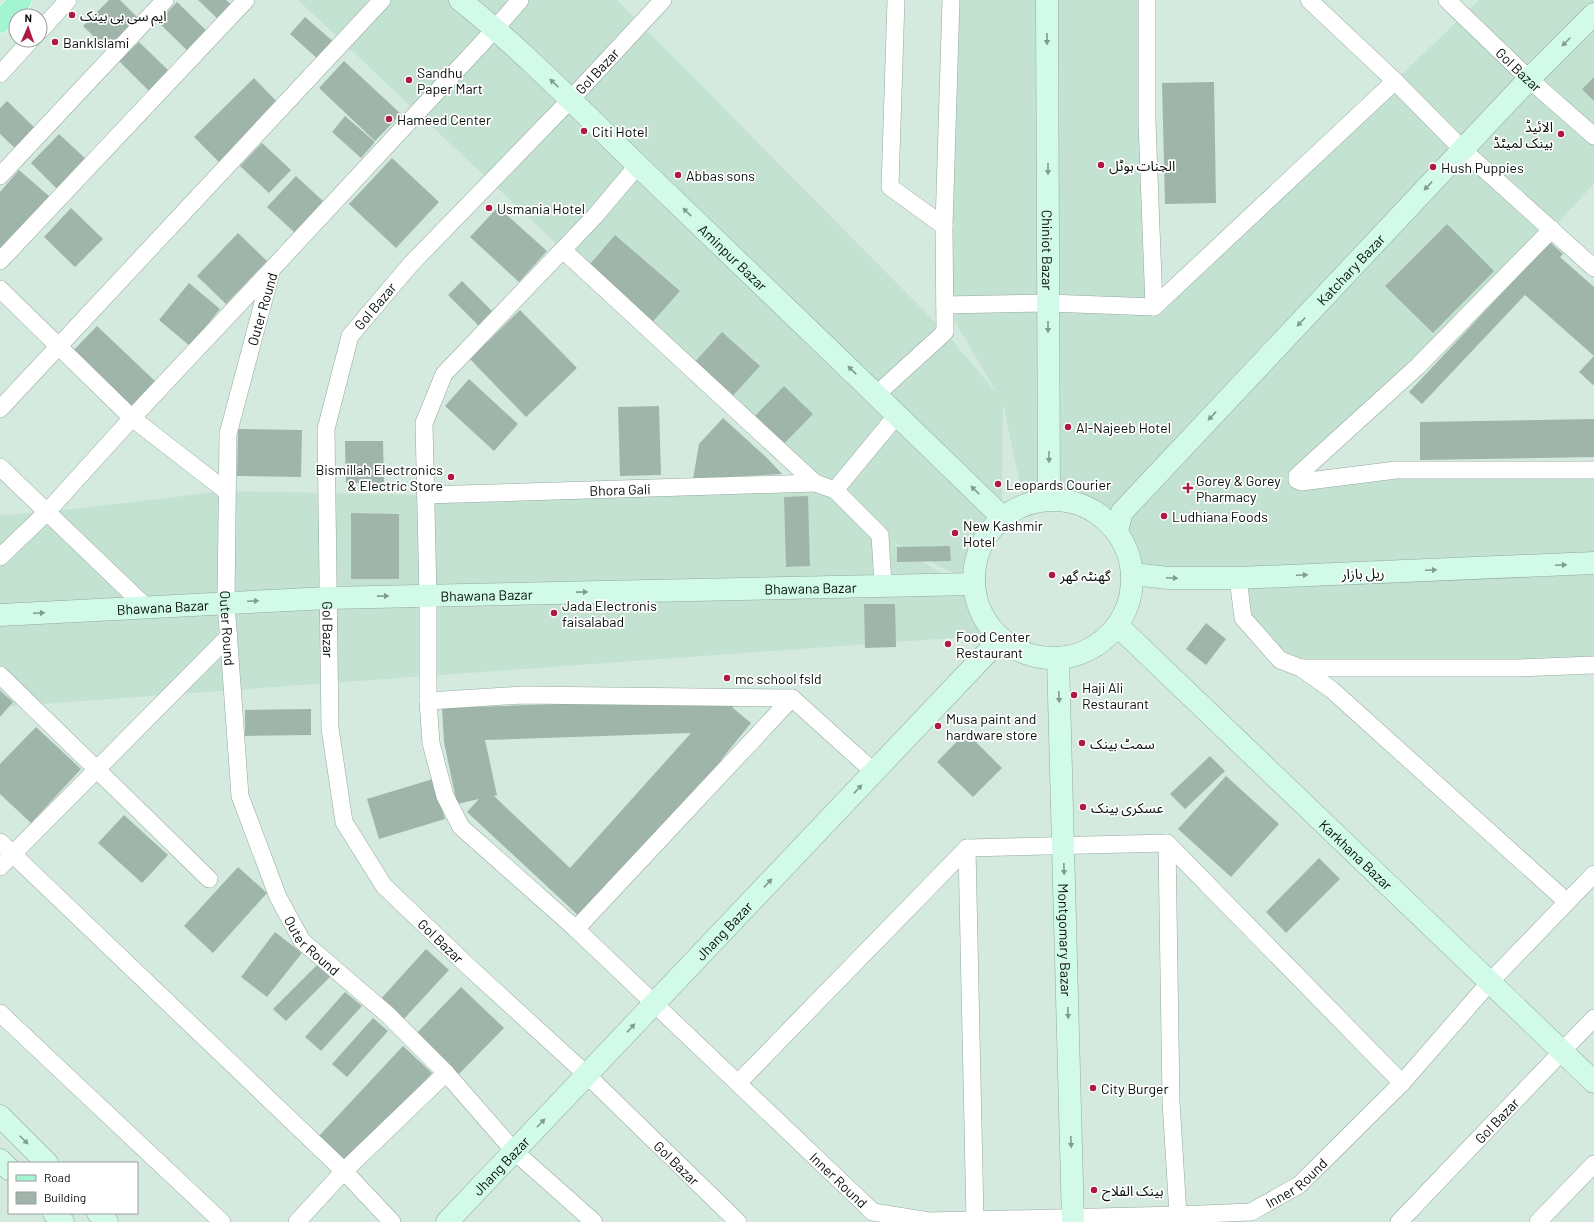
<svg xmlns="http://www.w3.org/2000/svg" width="1594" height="1222" font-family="Barlow,'Noto Sans Arabic',sans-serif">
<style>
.built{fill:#c4e2d1}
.building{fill:#a0b5a9;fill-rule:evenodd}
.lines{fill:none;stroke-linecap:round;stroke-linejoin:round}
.street-casing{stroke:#94a99e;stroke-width:18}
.secondary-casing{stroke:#94a99e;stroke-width:23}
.primary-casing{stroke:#fff;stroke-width:23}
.street{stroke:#fff;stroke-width:17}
.secondary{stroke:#d1fae8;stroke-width:22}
.primary{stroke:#a3f5d1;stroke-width:22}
.oneway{fill:#809c8f}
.poi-dot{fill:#ae1a45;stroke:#fff;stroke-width:1.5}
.labels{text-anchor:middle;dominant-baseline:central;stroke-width:3.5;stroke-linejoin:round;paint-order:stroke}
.poi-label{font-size:14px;fill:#070e0a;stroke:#fff;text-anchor:start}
.street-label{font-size:14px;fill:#070e0a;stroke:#fff}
</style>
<rect width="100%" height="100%" fill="#d4eade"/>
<path class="built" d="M 298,0 L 617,0 L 945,332 L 997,393 L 945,305 L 951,0 L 1149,0 L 1155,299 L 1395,81 L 1479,0 L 1594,0 L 1594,184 L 1552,229 L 1298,476 L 1594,472 L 1594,662 L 1302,666 L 1281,658 L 1246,617 L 1240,576 L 1136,571 L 1129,544 L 1075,502 L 1024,505 L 1003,403 L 1002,517 L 986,536 L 966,580 L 887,539 L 971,592 L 987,622 L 979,636 L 0,707 L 0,515 L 47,512 L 226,491 L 425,495 L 815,483 L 563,250 Z"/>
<path class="building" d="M 109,0 L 120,0 L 146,26 L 115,57 L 83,26 Z
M 198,0 L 226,0 L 232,5 L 218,19 Z
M 177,2 L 213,37 L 194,57 L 158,22 Z
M 305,17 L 335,43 L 319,60 L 290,34 Z
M 139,42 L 172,74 L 152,94 L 119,61 Z
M 344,61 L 401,114 L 375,141 L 319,88 Z
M 1594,77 L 1594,101 L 1582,89 Z
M 254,78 L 279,104 L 219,162 L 194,137 Z
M 1214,82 L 1216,203 L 1165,204 L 1162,83 Z
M 7,101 L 37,130 L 17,150 L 0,134 L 0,108 Z
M 345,116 L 375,142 L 361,158 L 332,132 Z
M 59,134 L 87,160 L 58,190 L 31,163 Z
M 262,143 L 291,170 L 269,193 L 240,166 Z
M 392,158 L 439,202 L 396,248 L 349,204 Z
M 19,170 L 50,197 L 0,252 L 0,192 Z
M 296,176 L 324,202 L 295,233 L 267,207 Z
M 498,207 L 547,251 L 519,282 L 470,237 Z
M 71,208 L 103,239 L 75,267 L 44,237 Z
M 1447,224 L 1494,271 L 1433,333 L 1385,286 Z
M 238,233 L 267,261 L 226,304 L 197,276 Z
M 615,235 L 680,291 L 649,326 L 585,270 Z
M 1550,242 L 1563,254 L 1560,257 L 1594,287 L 1594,383 L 1593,385 L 1579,372 L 1594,356 L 1525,295 L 1422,404 L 1409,392 Z
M 462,281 L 495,314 L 481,328 L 448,295 Z
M 189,283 L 220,309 L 190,346 L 159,320 Z
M 520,310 L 577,368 L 526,417 L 470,359 Z
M 97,326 L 156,382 L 129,410 L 71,353 Z
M 722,332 L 760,366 L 730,399 L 692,365 Z
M 469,379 L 518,424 L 494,451 L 445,406 Z
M 784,386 L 813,414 L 778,450 L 750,421 Z
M 659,406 L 661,475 L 620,476 L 618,407 Z
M 723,418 L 767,458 L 782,474 L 693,479 L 699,444 Z
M 1594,419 L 1594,457 L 1420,460 L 1420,422 Z
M 238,429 L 302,430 L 301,477 L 237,476 Z
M 345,441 L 383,441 L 384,483 L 346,483 Z
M 808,496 L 810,566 L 786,567 L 784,497 Z
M 351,513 L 399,514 L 399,579 L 351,579 Z
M 950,546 L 951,561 L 897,562 L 897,547 Z
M 864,604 L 895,604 L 896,647 L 865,648 Z
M 1206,623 L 1226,639 L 1206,665 L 1186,649 Z
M 0,691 L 13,702 L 0,717 Z
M 732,698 L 733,708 L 751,723 L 721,760 L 722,761 L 581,918 L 467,812 L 479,799 L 457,804 L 444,742 L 442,708 ZM 691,733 L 570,868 L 494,796 L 497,795 L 485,740 Z
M 311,709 L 311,735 L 245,736 L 245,710 Z
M 36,727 L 81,769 L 31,823 L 0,794 L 0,764 Z
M 966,732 L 1002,768 L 973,797 L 937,762 Z
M 1210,756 L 1225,771 L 1185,809 L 1170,794 Z
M 1226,776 L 1279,824 L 1231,877 L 1178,829 Z
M 433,779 L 445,819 L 379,839 L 367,799 Z
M 124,815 L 168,855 L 142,883 L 98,843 Z
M 1319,858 L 1340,879 L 1286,933 L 1266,912 Z
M 238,867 L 267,893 L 213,953 L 184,926 Z
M 275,932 L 302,953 L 267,997 L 241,977 Z
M 426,949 L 449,970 L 402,1021 L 379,1001 Z
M 318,964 L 331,976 L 286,1021 L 273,1009 Z
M 461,987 L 504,1028 L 455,1078 L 413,1037 Z
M 345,992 L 362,1006 L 321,1051 L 305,1037 Z
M 373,1018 L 388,1031 L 347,1077 L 332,1064 Z
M 403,1046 L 432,1073 L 347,1164 L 318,1137 Z"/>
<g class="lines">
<g class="street-casing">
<g id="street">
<path id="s1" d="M 520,0 L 496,28 L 272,269 L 228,434 L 226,602 L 240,796 L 278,897 L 302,941 L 387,1014 L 446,1073 L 514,1151 L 594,1222"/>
<path id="s2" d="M 663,0 L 571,99 L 410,265 L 350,336 L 326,429 L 330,728 L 344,822 L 384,886 L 470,968 L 587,1075 L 738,1222"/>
<path d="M 896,0 L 890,187 L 944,226"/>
<path d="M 1147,0 L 1147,122 L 1154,307"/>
<path d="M 1309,0 L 1395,81 L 1463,150 L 1594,268"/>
<path id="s3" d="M 1447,0 L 1529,79 L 1594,136"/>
<path d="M 40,31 L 68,0"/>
<path d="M 0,74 L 31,40"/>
<path id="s4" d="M 638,165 L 595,216 L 444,374 L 424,423 L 428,595 L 428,701 L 431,743 L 445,796 L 461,827 L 576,929 L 873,1212 L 929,1221 L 1178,1215 L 1251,1212 L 1299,1185 L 1402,1083 L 1489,983 L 1594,874"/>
<path d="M 0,176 L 165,0"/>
<path d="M 1552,229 L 1418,366 L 1297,476 L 1297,480 L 1301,482 L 1396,470 L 1594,470"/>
<path d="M 563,250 L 815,483 L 835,490 L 880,535 L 883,585"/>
<path d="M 0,261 L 246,0"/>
<path d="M 0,289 L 132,418 L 226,491"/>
<path d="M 945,305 L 1048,303 L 1154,307 L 1395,81"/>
<path d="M 877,394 L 945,332 L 944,226 L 951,0"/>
<path d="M 0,409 L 382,0"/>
<path d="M 0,467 L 146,607"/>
<path d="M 835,490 L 897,415"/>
<path id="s5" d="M 425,495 L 815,483"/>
<path d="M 0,557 L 47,512 L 132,418 L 270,271"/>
<path d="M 1238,578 L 1243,618 L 1280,660 L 1301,668 L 1332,690 L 1566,901"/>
<path d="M 1301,668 L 1518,668 L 1594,665"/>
<path d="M 0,675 L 209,879"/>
<path d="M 428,701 L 523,695 L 792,698 L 874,772"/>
<path d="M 0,842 L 344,1171 L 392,1222"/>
<path d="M 1167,843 L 1171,1102 L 1178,1215"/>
<path d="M 967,848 L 975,1219"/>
<path d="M 0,867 L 229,636"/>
<path d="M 576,929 L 792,698"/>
<path d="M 0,1013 L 222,1222"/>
<path d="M 738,1083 L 967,848 L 1167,843 L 1402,1083"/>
<path d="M 297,1222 L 344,1171 L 446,1073"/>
<path id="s6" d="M 1399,1222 L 1594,1018"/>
<path d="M 1538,1222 L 1594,1164"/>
</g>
</g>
<g class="secondary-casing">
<g id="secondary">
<path id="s7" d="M 460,0 C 529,55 589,119 653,180 C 770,292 886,404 1002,517"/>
<path id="s8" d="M 1047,0 L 1049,499"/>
<circle cx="1053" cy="579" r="79"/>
<path id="s9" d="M 1117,531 L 1122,512 L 1529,79 L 1594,14"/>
<path d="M 1133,574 L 1168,578 L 1238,578 L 1594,563"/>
<path id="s10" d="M 0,615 L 328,598 L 974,584"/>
<path id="s11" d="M 1118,626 L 1594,1082"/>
<path id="s12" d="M 1058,658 L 1073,1222"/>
<path d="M 0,1116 L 47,1163"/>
<path d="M 0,1160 L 9,1169"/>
<path d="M 54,1213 L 63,1222"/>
<path d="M 98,1213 L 107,1222"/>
<path id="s13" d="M 447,1222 L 1001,638"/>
</g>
</g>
<g class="primary-casing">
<path id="primary" d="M 0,22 L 21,0"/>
</g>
<use href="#street" class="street"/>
<use href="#secondary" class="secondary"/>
<use href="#primary" class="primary"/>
</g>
<defs><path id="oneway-solid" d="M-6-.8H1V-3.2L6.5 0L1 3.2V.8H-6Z"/></defs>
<g class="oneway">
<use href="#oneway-solid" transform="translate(1047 39) rotate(90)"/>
<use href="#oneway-solid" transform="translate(1566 42) rotate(135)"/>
<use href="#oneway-solid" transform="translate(554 83) rotate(-137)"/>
<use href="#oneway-solid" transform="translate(1048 169) rotate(90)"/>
<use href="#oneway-solid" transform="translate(1428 186) rotate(133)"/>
<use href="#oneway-solid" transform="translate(687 212) rotate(-136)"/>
<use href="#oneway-solid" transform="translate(1301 322) rotate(133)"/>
<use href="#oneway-solid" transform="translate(1048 327) rotate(90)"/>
<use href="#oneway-solid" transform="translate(852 370) rotate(-136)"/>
<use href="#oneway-solid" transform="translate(1212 416) rotate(133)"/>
<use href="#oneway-solid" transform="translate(1049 457) rotate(90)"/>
<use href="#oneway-solid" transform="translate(975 490) rotate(-136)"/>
<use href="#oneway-solid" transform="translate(1561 565) rotate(-2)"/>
<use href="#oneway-solid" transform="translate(1431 570) rotate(-2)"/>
<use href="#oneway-solid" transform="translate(1302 575) rotate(-2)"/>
<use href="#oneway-solid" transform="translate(1172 578) rotate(2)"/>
<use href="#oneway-solid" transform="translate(582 592) rotate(-1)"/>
<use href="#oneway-solid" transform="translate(383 596) rotate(-1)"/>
<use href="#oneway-solid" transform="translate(253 601) rotate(-2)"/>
<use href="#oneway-solid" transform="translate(39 613) rotate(-3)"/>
<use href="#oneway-solid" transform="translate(1059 697) rotate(88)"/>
<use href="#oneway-solid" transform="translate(858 789) rotate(-47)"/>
<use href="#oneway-solid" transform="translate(1064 869) rotate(88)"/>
<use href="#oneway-solid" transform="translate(768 883) rotate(-47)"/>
<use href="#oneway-solid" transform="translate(1068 1013) rotate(88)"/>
<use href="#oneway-solid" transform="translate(631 1028) rotate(-47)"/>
<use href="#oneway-solid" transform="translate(541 1123) rotate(-46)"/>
<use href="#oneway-solid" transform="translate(24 1140) rotate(45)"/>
<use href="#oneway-solid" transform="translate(1071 1142) rotate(88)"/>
</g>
<g class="poi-dot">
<circle cx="72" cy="15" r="4"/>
<circle cx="55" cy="42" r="4"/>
<circle cx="409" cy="80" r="4"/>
<circle cx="389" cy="119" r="4"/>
<circle cx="584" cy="131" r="4"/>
<circle cx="1561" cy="134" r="4"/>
<circle cx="1101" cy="165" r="4"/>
<circle cx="1433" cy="167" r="4"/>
<circle cx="678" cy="175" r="4"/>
<circle cx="489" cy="208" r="4"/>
<circle cx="1068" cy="427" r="4"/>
<circle cx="451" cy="477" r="4"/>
<circle cx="998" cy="484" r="4"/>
<path d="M1186 482h4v4h4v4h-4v4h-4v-4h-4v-4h4z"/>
<circle cx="1164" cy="516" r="4"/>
<circle cx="955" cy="533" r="4"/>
<circle cx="1052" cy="575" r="4"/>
<circle cx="554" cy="613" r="4"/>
<circle cx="948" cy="644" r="4"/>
<circle cx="727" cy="678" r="4"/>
<circle cx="1074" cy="695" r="4"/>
<circle cx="938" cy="726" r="4"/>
<circle cx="1082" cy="743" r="4"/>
<circle cx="1083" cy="807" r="4"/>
<circle cx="1093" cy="1088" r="4"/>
<circle cx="1094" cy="1190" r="4"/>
</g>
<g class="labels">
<g class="poi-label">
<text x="80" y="15">ایم سی بی بینک</text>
<text x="63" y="42">BankIslami</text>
<text x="417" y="72">Sandhu<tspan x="417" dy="16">Paper Mart</tspan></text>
<text x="397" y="119">Hameed Center</text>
<text x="1553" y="126" text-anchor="end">الائیڈ<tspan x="1553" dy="16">بینک لمیٹڈ</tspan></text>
<text x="592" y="131">Citi Hotel</text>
<text x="1109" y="165">الجنات ہوٹل</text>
<text x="1441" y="167">Hush Puppies</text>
<text x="686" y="175">Abbas sons</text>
<text x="497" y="208">Usmania Hotel</text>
<text x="1076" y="427">Al-Najeeb Hotel</text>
<text x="443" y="469" text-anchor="end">Bismillah Electronics<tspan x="443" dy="16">&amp; Electric Store</tspan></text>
<text x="1196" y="480">Gorey &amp; Gorey<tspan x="1196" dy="16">Pharmacy</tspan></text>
<text x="1006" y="484">Leopards Courier</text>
<text x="1172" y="516">Ludhiana Foods</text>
<text x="963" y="525">New Kashmir<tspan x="963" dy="16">Hotel</tspan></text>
<text x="1060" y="575">گھنٹہ گھر</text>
<text x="562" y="605">Jada Electronis<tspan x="562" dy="16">faisalabad</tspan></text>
<text x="956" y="636">Food Center<tspan x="956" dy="16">Restaurant</tspan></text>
<text x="735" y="678">mc school fsld</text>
<text x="1082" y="687">Haji Ali<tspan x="1082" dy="16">Restaurant</tspan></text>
<text x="946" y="718">Musa paint and<tspan x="946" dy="16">hardware store</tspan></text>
<text x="1090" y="743">سمٹ بینک</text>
<text x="1091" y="807">عسکری بینک</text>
<text x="1101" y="1088">City Burger</text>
<text x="1102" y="1190">بینک الفلاح</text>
</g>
<g class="street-label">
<text stroke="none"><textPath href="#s3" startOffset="100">Gol Bazar</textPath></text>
<text transform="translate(597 71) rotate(-47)">Gol Bazar</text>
<text stroke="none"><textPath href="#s8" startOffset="250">Chiniot Bazar</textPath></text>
<text stroke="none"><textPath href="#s7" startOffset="375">Aminpur Bazar</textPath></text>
<text stroke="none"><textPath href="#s9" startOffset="353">Katchary Bazar</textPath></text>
<text transform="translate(375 306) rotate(-50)">Gol Bazar</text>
<text transform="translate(262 309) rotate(-74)">Outer Round</text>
<text stroke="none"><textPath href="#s5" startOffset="195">Bhora Gali</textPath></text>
<text transform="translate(1363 573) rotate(-2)">ریل بازار</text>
<text stroke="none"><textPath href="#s10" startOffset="811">Bhawana Bazar</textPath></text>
<text stroke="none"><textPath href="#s10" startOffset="487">Bhawana Bazar</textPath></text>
<text stroke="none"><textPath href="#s10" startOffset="163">Bhawana Bazar</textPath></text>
<text stroke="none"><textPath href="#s1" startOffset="731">Outer Round</textPath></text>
<text stroke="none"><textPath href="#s2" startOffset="756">Gol Bazar</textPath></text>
<text stroke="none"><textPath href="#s11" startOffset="330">Karkhana Bazar</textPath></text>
<text stroke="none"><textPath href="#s13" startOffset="402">Jhang Bazar</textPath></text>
<text stroke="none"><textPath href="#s12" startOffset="282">Montgomary Bazar</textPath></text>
<text stroke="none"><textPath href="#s2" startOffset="1104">Gol Bazar</textPath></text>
<text stroke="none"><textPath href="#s1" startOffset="1067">Outer Round</textPath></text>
<text stroke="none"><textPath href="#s6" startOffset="141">Gol Bazar</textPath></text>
<text stroke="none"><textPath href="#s2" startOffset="1428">Gol Bazar</textPath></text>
<text stroke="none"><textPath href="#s13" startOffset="78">Jhang Bazar</textPath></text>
<text stroke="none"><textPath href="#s4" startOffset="1265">Inner Round</textPath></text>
<text stroke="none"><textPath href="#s4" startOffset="1745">Inner Round</textPath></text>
</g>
</g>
<rect x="8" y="1162" width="130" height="52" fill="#ffffff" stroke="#9c9f9d"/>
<rect x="16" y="1175" width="20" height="6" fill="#a3f5d1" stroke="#9c9f9d"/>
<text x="44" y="1182" font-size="12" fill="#070e0a">Road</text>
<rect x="16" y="1192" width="20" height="12" fill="#a0b5a9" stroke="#9c9f9d"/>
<text x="44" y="1202" font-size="12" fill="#070e0a">Building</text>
<g transform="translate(28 28) rotate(2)"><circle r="19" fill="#ffffff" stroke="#9c9f9d"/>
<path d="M0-3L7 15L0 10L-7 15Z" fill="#ae1a45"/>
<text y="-6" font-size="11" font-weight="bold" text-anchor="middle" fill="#070e0a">N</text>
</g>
</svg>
